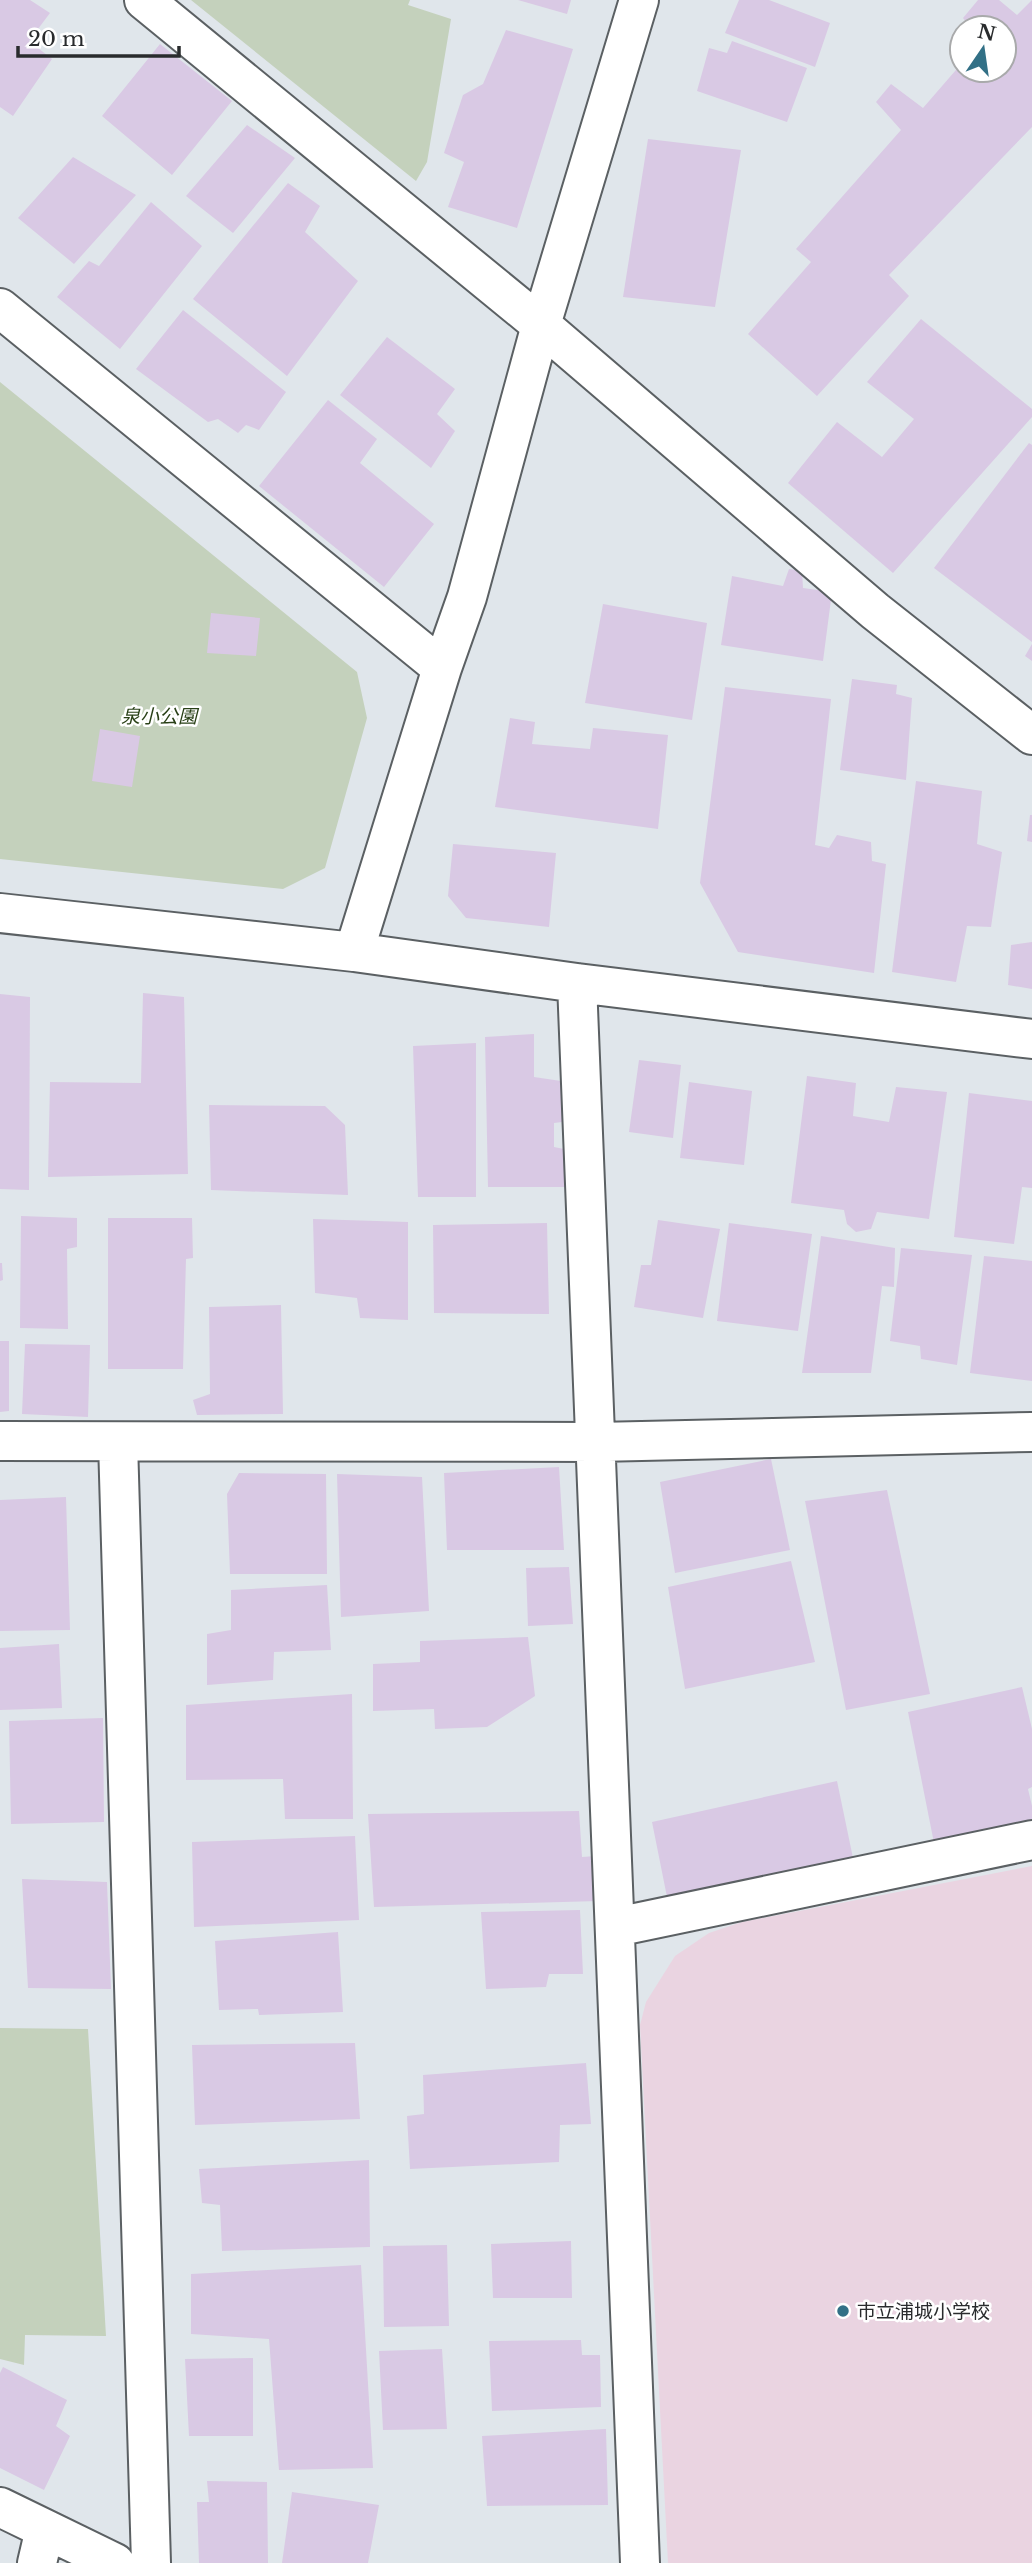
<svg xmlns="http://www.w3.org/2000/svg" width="1032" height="2563" font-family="'Libre Baskerville','Noto Sans JP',serif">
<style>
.education{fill:#ead4e1}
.green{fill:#c4d1bc}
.building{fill:#d9c9e4}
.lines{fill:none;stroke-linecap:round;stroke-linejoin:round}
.minor-casing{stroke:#5b6063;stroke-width:42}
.minor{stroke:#fff;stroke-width:38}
.poi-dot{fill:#327086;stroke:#fff;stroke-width:2.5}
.labels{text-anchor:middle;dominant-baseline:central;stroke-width:5;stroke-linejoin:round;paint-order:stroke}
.park-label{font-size:19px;font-style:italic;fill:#294017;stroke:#fff}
.poi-label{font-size:19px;fill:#292b2d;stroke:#fff;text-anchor:start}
</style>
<rect width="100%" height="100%" fill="#e0e6eb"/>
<path class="education" d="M 1032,1866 L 1032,2563 L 668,2563 L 640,2025 L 646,2002 L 675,1956 L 709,1933 L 742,1922 Z"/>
<path class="green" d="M 191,0 L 410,0 L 408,5 L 451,19 L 427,162 L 416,181 Z
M 0,382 L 357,672 L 367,718 L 325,868 L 283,889 L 0,859 Z
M 0,2028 L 88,2029 L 106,2336 L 25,2335 L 24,2365 L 0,2359 Z"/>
<path class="building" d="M 0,0 L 30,0 L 50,13 L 29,41 L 52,59 L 13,116 L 0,107 Z
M 518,0 L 571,0 L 567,14 Z
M 739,0 L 769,0 L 830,23 L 815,67 L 725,33 Z
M 978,0 L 999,0 L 1017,15 L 1032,0 L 1032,127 L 889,275 L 909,296 L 817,396 L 748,334 L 811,262 L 796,249 L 901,130 L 876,102 L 891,84 L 923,108 L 962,63 L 962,70 L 1004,70 L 1004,28 L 971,28 L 963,18 Z
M 506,30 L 573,49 L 517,228 L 448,207 L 464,162 L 444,153 L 463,95 L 483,84 Z
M 732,41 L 807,68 L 787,122 L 697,91 L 709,48 L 727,53 Z
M 160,44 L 232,101 L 172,175 L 102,116 Z
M 247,125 L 295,158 L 233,233 L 186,196 Z
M 648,139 L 741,150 L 715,307 L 623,297 Z
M 73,157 L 136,195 L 74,264 L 18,218 Z
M 288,183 L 320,206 L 305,232 L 358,281 L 287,376 L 193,299 Z
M 151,202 L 202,246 L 120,349 L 57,297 L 89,261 L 99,266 Z
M 183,310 L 286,392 L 259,430 L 246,425 L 238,433 L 218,419 L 208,422 L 136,369 Z
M 921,319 L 1032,409 L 1032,417 L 893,573 L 788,483 L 837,422 L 882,457 L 914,419 L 867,382 Z
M 387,337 L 455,389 L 437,414 L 455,431 L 431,468 L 340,395 Z
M 328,400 L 377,439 L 360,463 L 434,524 L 384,587 L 259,486 Z
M 1029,443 L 1032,445 L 1032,642 L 934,568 Z
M 789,569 L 802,571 L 803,588 L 832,592 L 823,661 L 721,645 L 732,576 L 783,586 Z
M 603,604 L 707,623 L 692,720 L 585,703 Z
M 211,613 L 260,618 L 256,656 L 207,653 Z
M 1032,644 L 1032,661 L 1025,656 Z
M 852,679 L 897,685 L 896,694 L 912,698 L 906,780 L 840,770 Z
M 725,687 L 831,699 L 815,845 L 829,848 L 837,835 L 871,842 L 872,861 L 886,864 L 874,973 L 738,952 L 700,883 Z
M 510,718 L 535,722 L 532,744 L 590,749 L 593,728 L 668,735 L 658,829 L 495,807 Z
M 100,729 L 140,736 L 132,787 L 92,781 Z
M 916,781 L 982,791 L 977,844 L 1002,852 L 991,927 L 967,926 L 956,982 L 892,972 Z
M 1030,815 L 1032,815 L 1032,842 L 1027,841 Z
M 453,844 L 556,853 L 549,927 L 466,918 L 448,896 Z
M 1032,942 L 1032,989 L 1008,985 L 1011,945 Z
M 143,993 L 184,997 L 188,1174 L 48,1177 L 50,1082 L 141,1083 Z
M 0,994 L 30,997 L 29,1190 L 0,1189 Z
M 534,1034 L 534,1077 L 561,1081 L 562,1122 L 554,1123 L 554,1147 L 564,1149 L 565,1187 L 488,1187 L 485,1037 Z
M 476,1043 L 476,1197 L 418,1197 L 413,1046 Z
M 639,1060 L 681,1065 L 673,1138 L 629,1132 Z
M 807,1076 L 856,1083 L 853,1116 L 889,1122 L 896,1087 L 947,1092 L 929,1219 L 877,1212 L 871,1229 L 856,1232 L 847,1224 L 844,1210 L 791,1203 Z
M 689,1082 L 752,1091 L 744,1165 L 680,1158 Z
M 969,1093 L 1032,1101 L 1032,1188 L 1022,1187 L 1014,1244 L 954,1237 Z
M 209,1105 L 325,1106 L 345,1125 L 348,1195 L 211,1190 Z
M 21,1216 L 77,1218 L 77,1247 L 67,1249 L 68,1329 L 20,1328 Z
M 108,1218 L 192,1218 L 193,1258 L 186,1259 L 183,1369 L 108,1369 Z
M 313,1219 L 408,1222 L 408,1320 L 360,1318 L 357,1298 L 315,1293 Z
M 658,1220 L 720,1229 L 703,1318 L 634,1307 L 641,1265 L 651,1265 Z
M 547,1223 L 549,1314 L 434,1313 L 433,1225 Z
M 729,1223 L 812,1234 L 798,1331 L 717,1321 Z
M 821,1236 L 895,1248 L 894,1287 L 882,1286 L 871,1373 L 802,1373 Z
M 901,1248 L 972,1255 L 957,1365 L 921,1359 L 920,1346 L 890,1341 Z
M 984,1256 L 1032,1261 L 1032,1381 L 970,1373 Z
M 0,1263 L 2,1263 L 3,1280 L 0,1281 Z
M 281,1305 L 283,1414 L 197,1415 L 193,1400 L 210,1394 L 209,1307 Z
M 0,1341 L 9,1341 L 9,1411 L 0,1412 Z
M 25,1344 L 90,1345 L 88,1417 L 22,1414 Z
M 771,1459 L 790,1550 L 675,1573 L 660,1482 Z
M 559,1467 L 564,1550 L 447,1550 L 444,1473 Z
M 239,1473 L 326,1474 L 327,1574 L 230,1574 L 227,1494 Z
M 337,1474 L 422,1477 L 429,1611 L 341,1617 Z
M 887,1490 L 930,1694 L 846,1710 L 805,1501 Z
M 66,1497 L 70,1630 L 0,1631 L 0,1500 Z
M 791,1561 L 815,1662 L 685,1689 L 668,1587 Z
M 569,1567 L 573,1624 L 528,1626 L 526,1568 Z
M 327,1585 L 331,1650 L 274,1652 L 273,1680 L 207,1685 L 207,1634 L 231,1630 L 231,1590 Z
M 528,1637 L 535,1696 L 487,1727 L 435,1729 L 434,1709 L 373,1711 L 373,1664 L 420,1662 L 420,1641 Z
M 59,1644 L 62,1708 L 0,1710 L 0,1648 Z
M 1022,1687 L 1032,1729 L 1032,1787 L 1028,1789 L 1032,1806 L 1032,1829 L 935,1848 L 908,1712 Z
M 352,1694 L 353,1819 L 285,1819 L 283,1779 L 186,1780 L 186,1705 Z
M 103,1718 L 104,1822 L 11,1824 L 9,1721 Z
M 837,1781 L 853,1858 L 667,1897 L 652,1822 Z
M 579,1811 L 582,1857 L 596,1856 L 599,1901 L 374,1907 L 368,1814 Z
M 355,1836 L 359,1920 L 194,1927 L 192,1842 Z
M 22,1879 L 107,1882 L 111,1989 L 28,1988 Z
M 580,1910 L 583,1974 L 549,1974 L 546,1987 L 486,1989 L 481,1912 Z
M 338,1932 L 343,2012 L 259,2015 L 258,2009 L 219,2010 L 215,1941 Z
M 355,2043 L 360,2119 L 195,2125 L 192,2045 Z
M 586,2063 L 591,2124 L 560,2125 L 559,2162 L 410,2169 L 407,2116 L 424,2114 L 423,2075 Z
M 369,2160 L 370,2247 L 222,2251 L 220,2205 L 202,2203 L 199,2169 Z
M 571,2241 L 572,2298 L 493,2298 L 491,2244 Z
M 447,2245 L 449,2326 L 384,2327 L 383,2246 Z
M 361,2265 L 373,2468 L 279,2470 L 269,2339 L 191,2334 L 191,2274 Z
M 581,2340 L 582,2355 L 600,2355 L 601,2407 L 492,2411 L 489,2341 Z
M 442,2349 L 447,2429 L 383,2430 L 379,2351 Z
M 253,2358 L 253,2436 L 189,2436 L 185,2359 Z
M 3,2367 L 67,2400 L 56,2426 L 70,2436 L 44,2490 L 0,2468 L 0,2373 Z
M 606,2429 L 608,2505 L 487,2506 L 482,2436 Z
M 207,2481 L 267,2482 L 268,2563 L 199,2563 L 197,2502 L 209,2502 Z
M 292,2492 L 379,2505 L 368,2563 L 282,2563 Z"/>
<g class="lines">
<g class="minor-casing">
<path id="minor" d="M 144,0 L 541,325 L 875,611 L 1032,735
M 0,308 L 442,668
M 0,913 L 354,952 L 577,983 L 1032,1039
M 354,952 L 442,668 L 467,597 L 541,325 L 639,0
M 577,983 L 640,2563
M 0,1441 L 597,1442 L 1032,1432
M 118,1442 L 151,2563
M 616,1927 L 1032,1840
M 0,2507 L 115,2563
M 37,2563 L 45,2529"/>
</g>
<use href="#minor" class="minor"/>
</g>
<circle class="poi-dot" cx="843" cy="2311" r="7"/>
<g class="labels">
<g class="park-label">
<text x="159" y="716">泉小公園</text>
</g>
<g class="poi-label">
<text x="857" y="2311">市立浦城小学校</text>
</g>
</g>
<g transform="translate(983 49) rotate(13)"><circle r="33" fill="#ffffff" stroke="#a9aaab" stroke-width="2"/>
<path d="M0-5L12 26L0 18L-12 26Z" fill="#327086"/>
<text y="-10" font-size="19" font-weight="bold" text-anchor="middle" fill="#292b2d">N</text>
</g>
<path d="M18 46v10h161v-10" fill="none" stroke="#292b2d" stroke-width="3.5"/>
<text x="28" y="46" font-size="21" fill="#292b2d" stroke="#ffffff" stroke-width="5" paint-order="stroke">20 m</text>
</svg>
